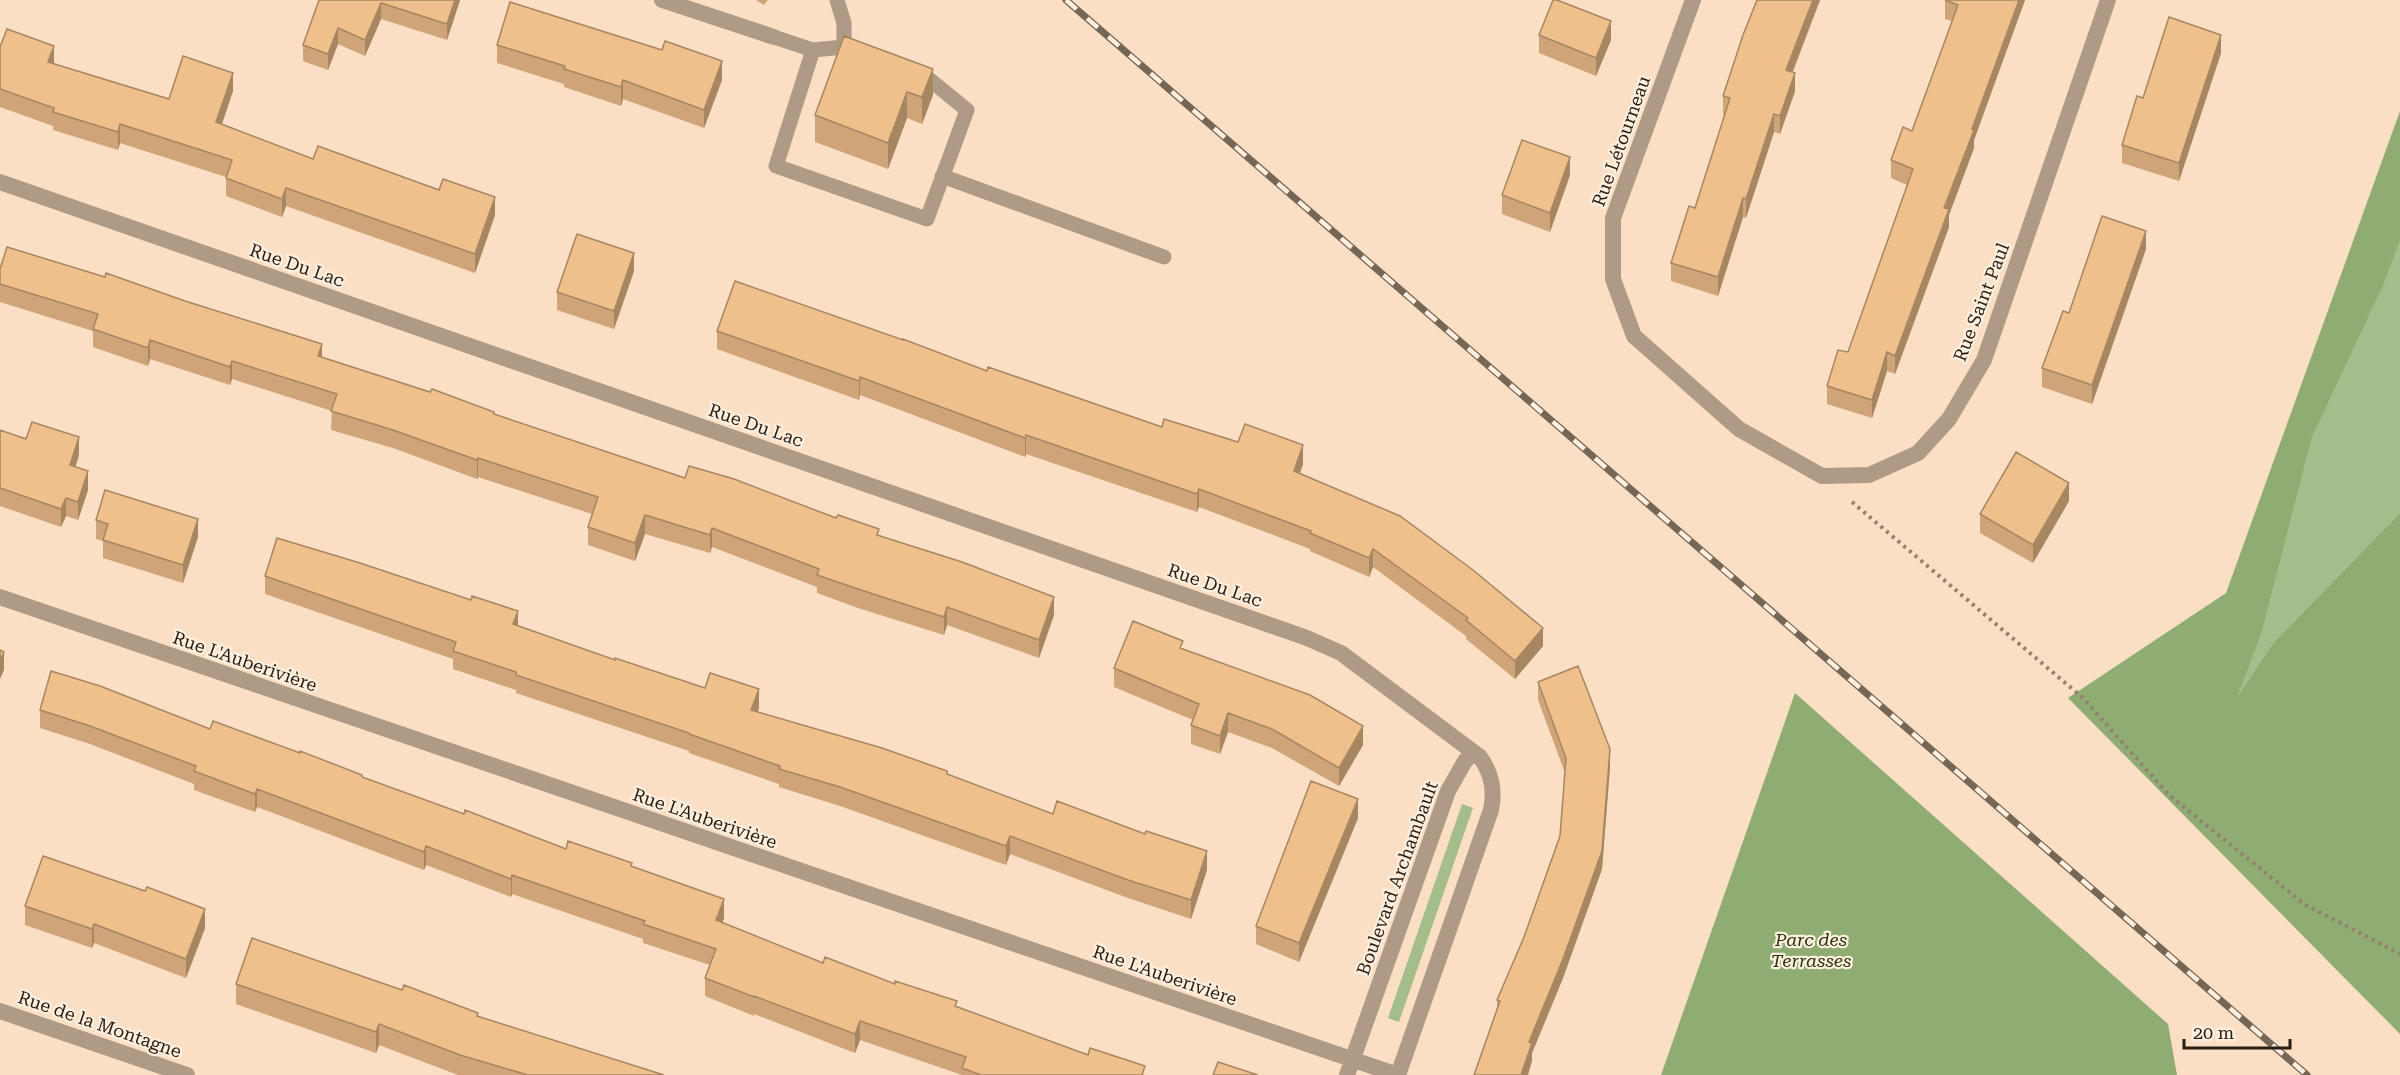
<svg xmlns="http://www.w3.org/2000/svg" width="2400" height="1075" font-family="'Roboto Serif',serif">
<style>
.green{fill:#a3bd8b}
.forest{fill:#8fad73}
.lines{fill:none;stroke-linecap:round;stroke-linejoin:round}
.path{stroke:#93806e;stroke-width:4;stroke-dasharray:3 4.5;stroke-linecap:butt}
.service{stroke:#af9b85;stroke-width:15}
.minor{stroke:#af9b85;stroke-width:16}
.rail-casing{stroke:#756655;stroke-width:7}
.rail{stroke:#ffefde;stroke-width:4.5;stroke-dasharray:14;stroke-linecap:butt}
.wall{fill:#cea478}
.shaded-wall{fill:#a78662}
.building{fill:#efbf8c;stroke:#a78662;stroke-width:1.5}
.labels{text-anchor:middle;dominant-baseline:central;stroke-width:4.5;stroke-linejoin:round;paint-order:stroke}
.street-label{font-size:18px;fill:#261d13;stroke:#ffefde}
.park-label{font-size:18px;font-style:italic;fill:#24370d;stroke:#ffefde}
</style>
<rect width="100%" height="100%" fill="#fadfc4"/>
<path class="green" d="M 2400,241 L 2400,513 L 2273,643 L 2235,700 L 2262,632 L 2312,438 L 2384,284 Z
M 1462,804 L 1473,808 L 1399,1022 L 1388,1018 Z"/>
<path class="forest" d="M 2400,111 L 2400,241 L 2384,284 L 2312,438 L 2262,632 L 2237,697 L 2273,643 L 2400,513 L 2400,1034 L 2068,698 L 2226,593 Z
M 1795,693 L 2168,1024 L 2177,1075 L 1661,1075 Z"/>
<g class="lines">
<path class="path" d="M 1852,502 L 2083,698 L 2169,795 L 2304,904 L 2400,954"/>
<path class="service" d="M 837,0 L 844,23 L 844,47
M 774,37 L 813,50 L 844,47 L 858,53
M 813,50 L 776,166 L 927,219 L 967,110 L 929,79 L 915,73
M 942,176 L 1164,257"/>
<path class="minor" d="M 662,0 L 774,37
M 1693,0 L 1613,218 L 1613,279 L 1634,336 L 1739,429 L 1822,476 L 1869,475 L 1918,453 L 1949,419 L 1984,360 L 2108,0
M 0,182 L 1307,638 L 1341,653 L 1480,757 C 1492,774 1495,790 1491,810 L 1398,1075
M 0,597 L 1398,1075
M 0,1011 L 187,1075
M 1347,1075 L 1448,791 L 1465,761 L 1473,754"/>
<g class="rail-casing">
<path id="rail" d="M 1066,0 L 2307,1075"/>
</g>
<use href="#rail" class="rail"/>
</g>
<path class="wall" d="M 319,0 L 460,0 L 447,40 L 381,19 L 365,56 L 338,44 L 328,70 L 303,61 L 303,45 Z
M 756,0 L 768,0 L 764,5 Z
M 1757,0 L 1820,0 L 1793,72 L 1795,91 L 1780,134 L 1774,132 L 1746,218 L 1743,217 L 1718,296 L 1671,281 L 1671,263 L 1695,208 L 1725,115 L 1723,114 L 1723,96 Z
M 1945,0 L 2025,0 L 1974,140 L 1974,148 L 1949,215 L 1949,227 L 1895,374 L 1887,371 L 1872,418 L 1827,404 L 1827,386 L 1848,352 L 1907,185 L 1891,178 L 1891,160 L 1912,131 L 1952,21 L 1945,19 Z
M 1539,35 L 1611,40 L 1596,76 L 1539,53 Z
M 844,36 L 933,95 L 922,124 L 907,118 L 888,169 L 815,142 L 815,115 Z
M 497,45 L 722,80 L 704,128 L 623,99 L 621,106 L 564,87 L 564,84 L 497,63 Z
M 0,47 L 169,99 L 233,91 L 222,124 L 313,159 L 495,215 L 475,273 L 286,206 L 282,217 L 226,196 L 226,177 L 120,143 L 118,150 L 53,130 L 53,126 L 0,107 Z
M 2221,53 L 2179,181 L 2122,163 L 2122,145 L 2143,98 Z
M 1570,175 L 1550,232 L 1502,214 L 1502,195 Z
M 2146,249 L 2092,404 L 2042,387 L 2042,368 L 2069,313 Z
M 0,269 L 322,357 L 685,478 L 879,535 L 1054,615 L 1039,658 L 947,625 L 944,635 L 858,608 L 817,593 L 817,587 L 712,547 L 710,553 L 645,534 L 635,561 L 588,545 L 588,527 L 592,514 L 478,477 L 477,479 L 393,448 L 331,430 L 332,411 L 232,379 L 230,385 L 150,359 L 148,366 L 93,347 L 93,331 L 0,302 Z
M 634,271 L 614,329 L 557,310 L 557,292 Z
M 717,331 L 987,371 L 1162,427 L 1303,464 L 1300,473 L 1543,646 L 1515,679 L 1466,639 L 1466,636 L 1373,567 L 1369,577 L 1310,551 L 1310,549 L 1199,507 L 1197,512 L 1026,454 L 1025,457 L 860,395 L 859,400 L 717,349 Z
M 0,430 L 79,455 L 75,467 L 88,490 L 78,520 L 66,516 L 61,527 L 0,506 Z
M 2069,501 L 2033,563 L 1980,533 L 1980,514 Z
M 96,520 L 198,537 L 183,583 L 103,558 L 103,541 L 96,539 Z
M 265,576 L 518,626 L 615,660 L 759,708 L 757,712 L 947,774 L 1053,814 L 1207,870 L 1191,919 L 1128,898 L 1010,854 L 1006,865 L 840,806 L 779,787 L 779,784 L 689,753 L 689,751 L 516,693 L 516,690 L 453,669 L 453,659 L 265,594 Z
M 1183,649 L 1363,745 L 1339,786 L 1272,748 L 1228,732 L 1220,754 L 1191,744 L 1191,725 L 1193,720 L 1114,687 L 1114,668 Z
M 1538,682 L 1610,767 L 1602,869 L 1563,978 L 1532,1053 L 1532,1061 L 1497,1010 L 1497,1000 L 1524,937 L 1560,836 L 1565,773 L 1538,700 Z
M 40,710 L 210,729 L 362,777 L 464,814 L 566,849 L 632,867 L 724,918 L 722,923 L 823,963 L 957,1007 L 1145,1075 L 962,1075 L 860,1040 L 855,1053 L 754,1014 L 754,1016 L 705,996 L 705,978 L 710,965 L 643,943 L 643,939 L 512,894 L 511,897 L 426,865 L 424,870 L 257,807 L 255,812 L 194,790 L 194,784 L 90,744 L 40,728 Z
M 1358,818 L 1299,962 L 1256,944 L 1256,926 Z
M 25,906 L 205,928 L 186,978 L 94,943 L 92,948 L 25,925 Z
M 236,984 L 402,990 L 478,1016 L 664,1075 L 458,1075 L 379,1045 L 376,1053 L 236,1004 Z"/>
<path class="shaded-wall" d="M 455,0 L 460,0 L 447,40 L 447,24 Z
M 1813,0 L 1820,0 L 1786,88 L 1786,70 Z
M 2019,0 L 2025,0 L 1974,140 L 1974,148 L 1949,215 L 1949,227 L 1895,374 L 1895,356 L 1972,129 Z
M 381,3 L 381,19 L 365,56 L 365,40 Z
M 1611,21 L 1611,40 L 1596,76 L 1596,58 Z
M 338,28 L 338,44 L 328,70 L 328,54 Z
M 2221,35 L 2221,53 L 2179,181 L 2179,163 Z
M 54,46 L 54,64 L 48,62 Z
M 722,61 L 722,80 L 704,128 L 704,110 Z
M 933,69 L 933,95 L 922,124 L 922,97 Z
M 233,73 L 233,91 L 216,141 L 216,122 Z
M 1795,73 L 1795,91 L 1780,134 L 1780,116 Z
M 623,80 L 623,99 L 621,106 L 621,87 Z
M 907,92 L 907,118 L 888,169 L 888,143 Z
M 1774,114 L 1774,132 L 1746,218 L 1746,199 Z
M 120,124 L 120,143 L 118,150 L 118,132 Z
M 1570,157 L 1570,175 L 1550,232 L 1550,213 Z
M 286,188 L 286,206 L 282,217 L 282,199 Z
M 495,197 L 495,215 L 475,273 L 475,254 Z
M 1743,198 L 1743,217 L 1718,296 L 1718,277 Z
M 2146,231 L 2146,249 L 2092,404 L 2092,385 Z
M 634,253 L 634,271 L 614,329 L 614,311 Z
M 150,340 L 150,359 L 148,366 L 148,348 Z
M 322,344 L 322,362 L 318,356 Z
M 1887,352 L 1887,371 L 1872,418 L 1872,400 Z
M 232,361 L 232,379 L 230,385 L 230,367 Z
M 860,377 L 860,395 L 859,400 L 859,381 Z
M 1026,435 L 1026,454 L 1025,457 L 1025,438 Z
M 79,437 L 79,455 L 70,484 L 70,465 Z
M 1303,445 L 1303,464 L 1294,489 L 1294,471 Z
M 478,458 L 478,477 L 477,479 L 477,460 Z
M 88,471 L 88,490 L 78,520 L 78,502 Z
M 2069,483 L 2069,501 L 2033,563 L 2033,545 Z
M 1199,489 L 1199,507 L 1197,512 L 1197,494 Z
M 66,498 L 66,516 L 61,527 L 61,509 Z
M 645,515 L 645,534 L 635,561 L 635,543 Z
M 198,519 L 198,537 L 183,583 L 183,565 Z
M 712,528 L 712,547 L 710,553 L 710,535 Z
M 1373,549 L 1373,567 L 1369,577 L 1369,558 Z
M 1054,597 L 1054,615 L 1039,658 L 1039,640 Z
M 947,607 L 947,625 L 944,635 L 944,617 Z
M 518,611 L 518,630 L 513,624 Z
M 1543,628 L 1543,646 L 1515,679 L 1515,661 Z
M 4,652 L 4,670 L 0,679 L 0,661 Z
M 759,689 L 759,708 L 751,729 L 751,710 Z
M 1228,713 L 1228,732 L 1220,754 L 1220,736 Z
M 1363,726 L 1363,745 L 1339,786 L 1339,768 Z
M 1610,749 L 1610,767 L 1602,869 L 1563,978 L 1532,1053 L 1532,1061 L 1528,1075 L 1521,1075 L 1529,1042 Z
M 257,789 L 257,807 L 255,812 L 255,794 Z
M 1358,799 L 1358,818 L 1299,962 L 1299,943 Z
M 1010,836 L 1010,854 L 1006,865 L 1006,846 Z
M 426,846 L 426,865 L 424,870 L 424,852 Z
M 1207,851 L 1207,870 L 1191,919 L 1191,900 Z
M 512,875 L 512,894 L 511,897 L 511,879 Z
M 724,899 L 724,918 L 716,939 L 716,920 Z
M 205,909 L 205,928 L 186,978 L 186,959 Z
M 94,924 L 94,943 L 92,948 L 92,929 Z
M 860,1021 L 860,1040 L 855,1053 L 855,1034 Z
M 379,1024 L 379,1045 L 376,1053 L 376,1032 Z"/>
<path class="building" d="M 319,0 L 455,0 L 447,24 L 381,3 L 365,40 L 338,28 L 328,54 L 303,45 Z
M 1553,0 L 1557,0 L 1611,21 L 1596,58 L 1539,35 Z
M 1757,0 L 1813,0 L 1786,70 L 1795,73 L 1780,116 L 1774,114 L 1746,199 L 1743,198 L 1718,277 L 1671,263 L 1689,206 L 1695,208 L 1730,98 L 1723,96 L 1743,35 Z
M 1945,0 L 2019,0 L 1972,129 L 1974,130 L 1944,208 L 1949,209 L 1895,356 L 1887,352 L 1872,400 L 1827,386 L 1838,350 L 1848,352 L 1913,169 L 1891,160 L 1903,127 L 1912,131 L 1958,5 Z
M 510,2 L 662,50 L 665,41 L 722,61 L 704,110 L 623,80 L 621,87 L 564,69 L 565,66 L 497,45 Z
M 2169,17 L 2221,35 L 2179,163 L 2122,145 L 2137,96 L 2143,98 Z
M 7,29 L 54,46 L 48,62 L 169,99 L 183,56 L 233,73 L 216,122 L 313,159 L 318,146 L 439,190 L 443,179 L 495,197 L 475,254 L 286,188 L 282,199 L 226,178 L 232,160 L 120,124 L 118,132 L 53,112 L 54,108 L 0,89 L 0,47 Z
M 844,36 L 933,69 L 922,97 L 907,92 L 888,143 L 815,115 Z
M 1522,140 L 1570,157 L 1550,213 L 1502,195 Z
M 2102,216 L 2146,231 L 2092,385 L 2042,368 L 2063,311 L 2069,313 Z
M 577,234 L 634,253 L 614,311 L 557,292 Z
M 7,247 L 105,277 L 106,273 L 185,301 L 322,344 L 318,356 L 430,392 L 432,389 L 494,412 L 494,414 L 685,478 L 689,466 L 734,479 L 836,518 L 838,515 L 879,529 L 877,535 L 962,562 L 1054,597 L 1039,640 L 947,607 L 944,617 L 858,589 L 817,575 L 819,569 L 712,528 L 710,535 L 645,515 L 635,543 L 588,527 L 598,497 L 478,458 L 477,460 L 393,430 L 331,411 L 337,394 L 232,361 L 230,367 L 150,340 L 148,348 L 93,329 L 98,314 L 0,284 L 0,269 Z
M 735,281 L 903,340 L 903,339 L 987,371 L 988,367 L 1162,427 L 1164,419 L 1238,442 L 1245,424 L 1303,445 L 1294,471 L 1400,516 L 1473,570 L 1543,628 L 1515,661 L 1466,620 L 1468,618 L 1373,549 L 1369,558 L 1310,533 L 1311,531 L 1199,489 L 1197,494 L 1026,435 L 1025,438 L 860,377 L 859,381 L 717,331 Z
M 32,422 L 79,437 L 70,465 L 88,471 L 78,502 L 66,498 L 61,509 L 0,488 L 0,430 L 26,439 Z
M 2016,452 L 2069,483 L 2033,545 L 1980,514 Z
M 105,490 L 198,519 L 183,565 L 103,540 L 108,524 L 96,520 Z
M 277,538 L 360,563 L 471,600 L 472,596 L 518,611 L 513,624 L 615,660 L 615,658 L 705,688 L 710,673 L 759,689 L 751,710 L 882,748 L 947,771 L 947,774 L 1053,814 L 1057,801 L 1145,834 L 1146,831 L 1207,851 L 1191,900 L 1128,880 L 1010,836 L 1006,846 L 840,787 L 779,769 L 780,766 L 689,734 L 689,733 L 516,675 L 516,672 L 453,651 L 456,642 L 265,576 Z
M 1133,621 L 1183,641 L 1180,648 L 1310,695 L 1363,726 L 1339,768 L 1272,729 L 1228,713 L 1220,736 L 1191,725 L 1199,704 L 1114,668 Z
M 0,650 L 4,652 L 0,661 Z
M 1578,666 L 1610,749 L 1602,851 L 1563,959 L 1529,1042 L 1532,1043 L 1521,1075 L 1474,1075 L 1500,1001 L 1497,1000 L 1524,937 L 1560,836 L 1566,758 L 1538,682 Z
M 51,671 L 100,686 L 210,729 L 213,721 L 300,753 L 300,751 L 362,775 L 362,777 L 464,814 L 465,810 L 566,849 L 568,841 L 632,863 L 631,866 L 724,899 L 716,920 L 823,963 L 825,957 L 895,984 L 895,981 L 957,1001 L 955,1006 L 1088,1055 L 1090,1048 L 1145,1066 L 1142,1075 L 981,1075 L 962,1068 L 966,1057 L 860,1021 L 855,1034 L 754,996 L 754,997 L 705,978 L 716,949 L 643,924 L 645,921 L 512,875 L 511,879 L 426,846 L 424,852 L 257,789 L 255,794 L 194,771 L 196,766 L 90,726 L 40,710 Z
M 1311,781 L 1358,799 L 1299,943 L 1256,926 Z
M 43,856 L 145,891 L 147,887 L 205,909 L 186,959 L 94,924 L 92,929 L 25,906 Z
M 252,938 L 402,990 L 404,985 L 478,1013 L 477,1016 L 664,1075 L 528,1075 L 460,1055 L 379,1024 L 376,1032 L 236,984 Z
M 1218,1062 L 1258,1075 L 1213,1075 Z"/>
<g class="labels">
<g class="street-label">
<text transform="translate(1621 141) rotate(-70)">Rue Létourneau</text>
<text transform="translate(297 265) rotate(19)">Rue Du Lac</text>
<text transform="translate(1981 302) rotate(-69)">Rue Saint Paul</text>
<text transform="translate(756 425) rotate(19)">Rue Du Lac</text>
<text transform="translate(1215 585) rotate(19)">Rue Du Lac</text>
<text transform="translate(245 661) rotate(19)">Rue L'Auberivière</text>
<text transform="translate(705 818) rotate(19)">Rue L'Auberivière</text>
<text transform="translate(1397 878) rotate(-70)">Boulevard Archambault</text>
<text transform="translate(1165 975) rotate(19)">Rue L'Auberivière</text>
<text transform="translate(100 1024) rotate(19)">Rue de la Montagne</text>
</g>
<g class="park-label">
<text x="1811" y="939">Parc des<tspan x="1811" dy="21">Terrasses</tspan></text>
</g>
</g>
<path d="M2184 1039v9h106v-9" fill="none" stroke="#261d13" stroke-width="3"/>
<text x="2193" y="1039" font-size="18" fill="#261d13" stroke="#ffefde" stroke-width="4.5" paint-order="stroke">20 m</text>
</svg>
